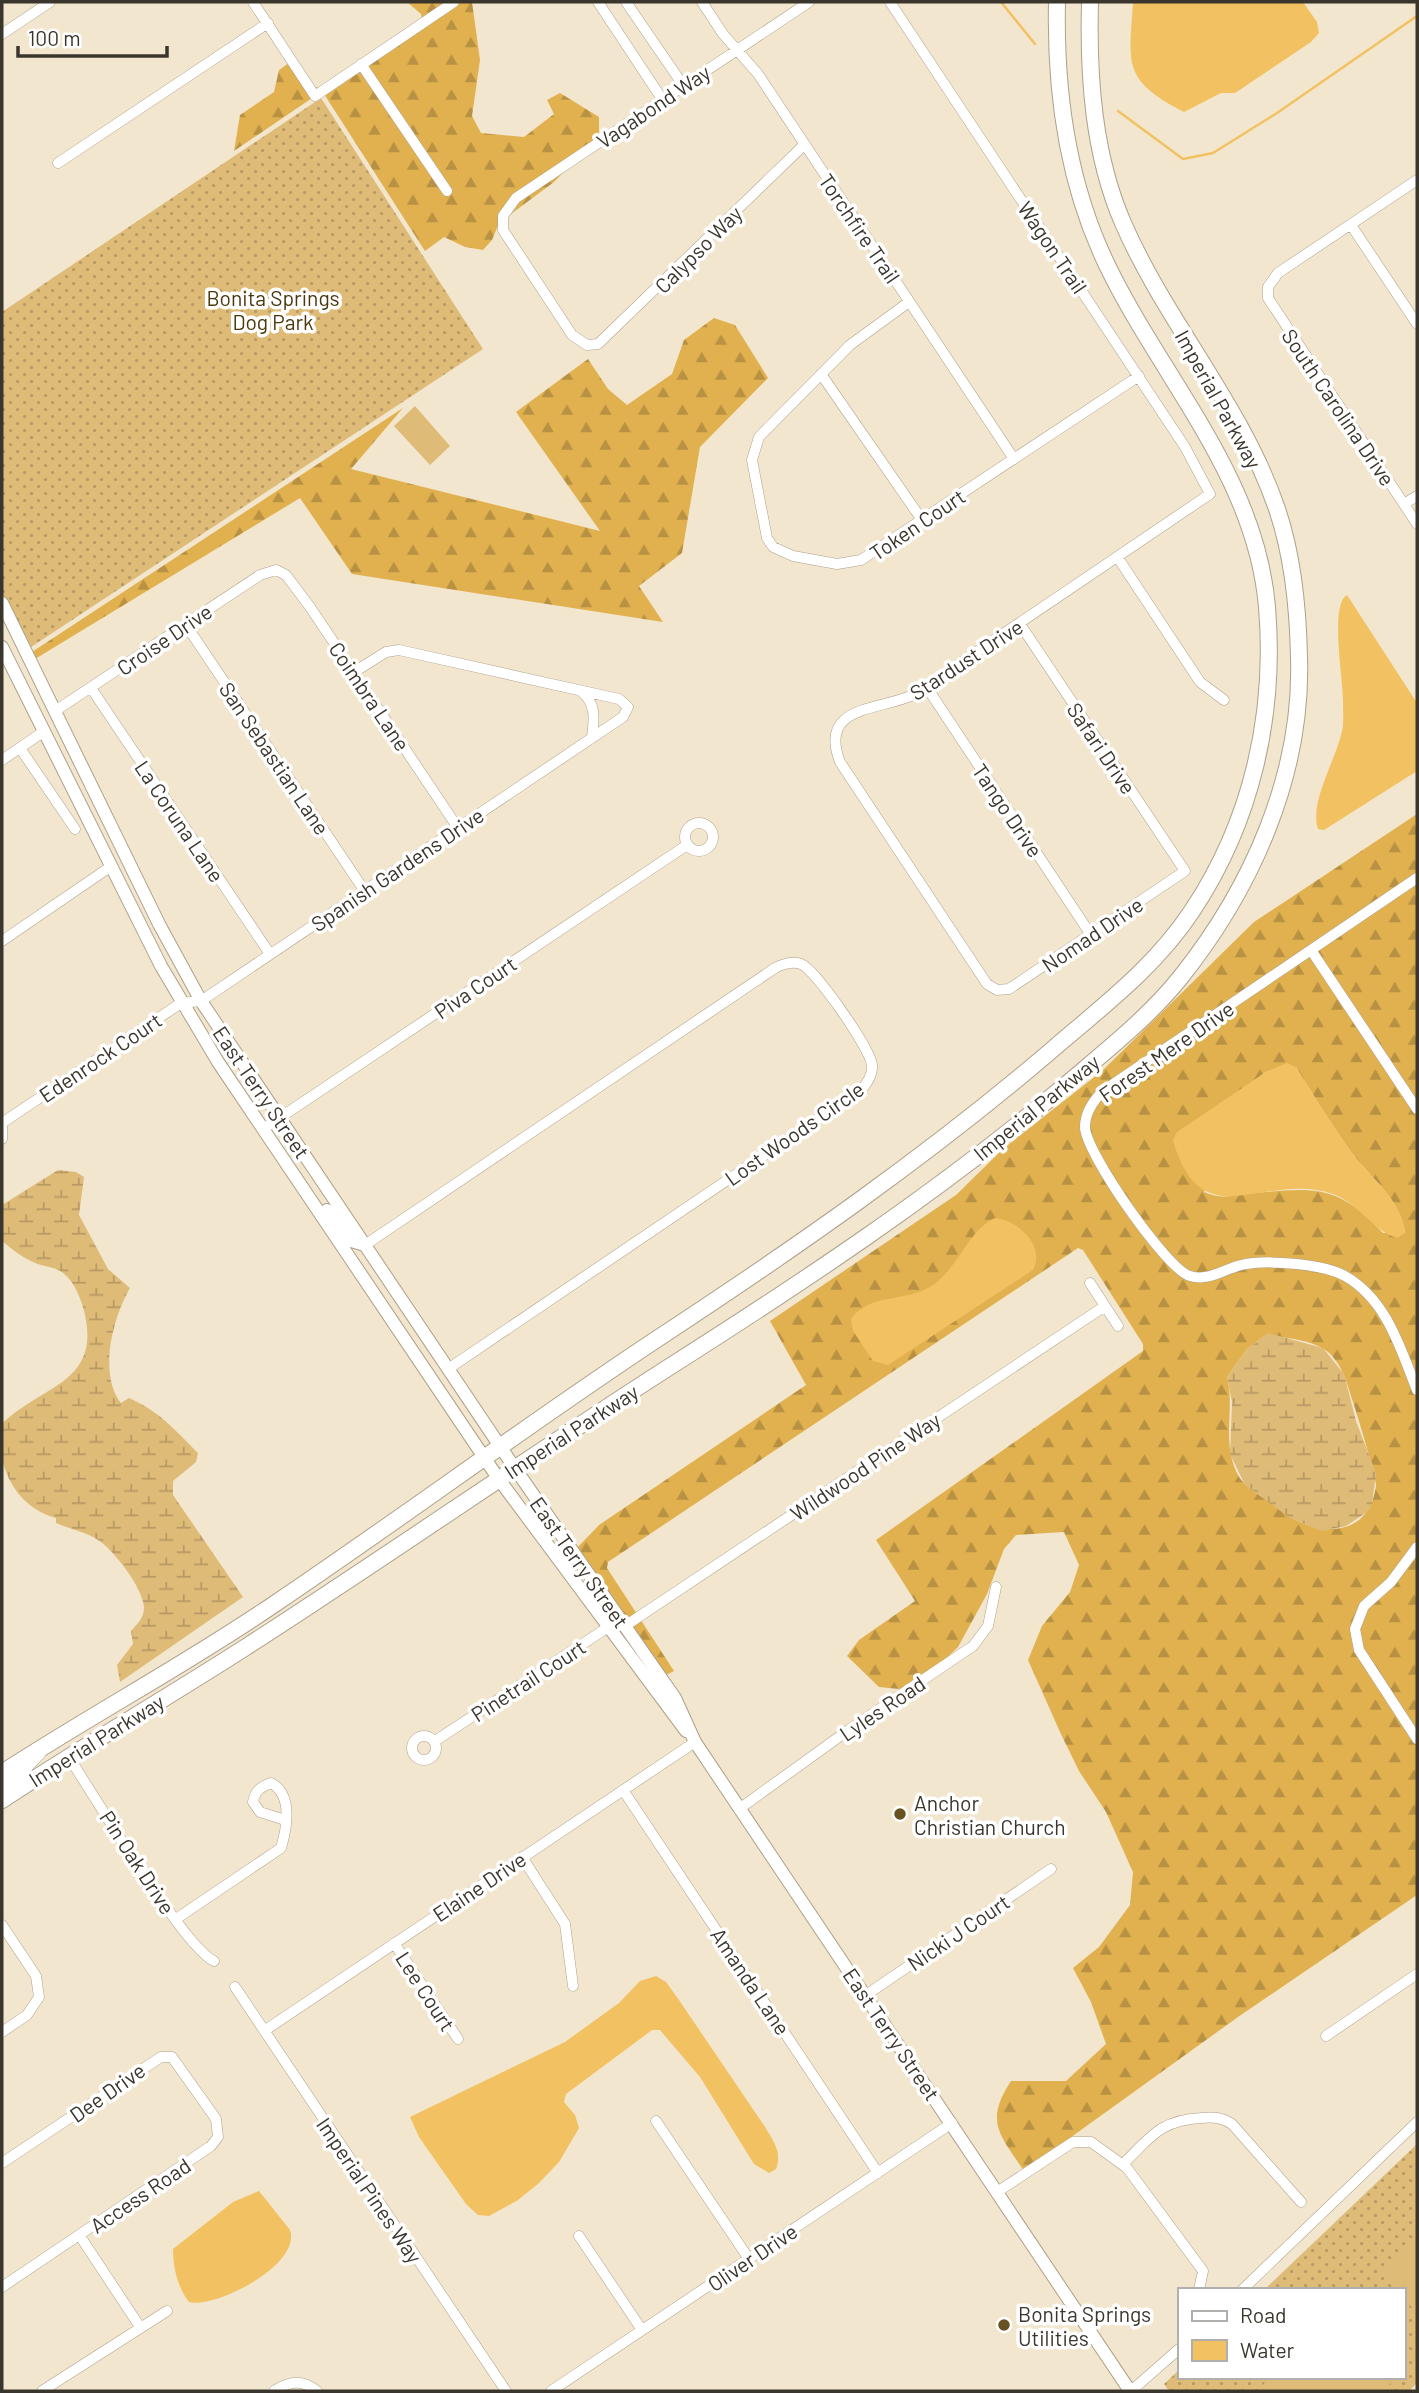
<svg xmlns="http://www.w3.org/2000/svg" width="1419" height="2393" font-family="Barlow,sans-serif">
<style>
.grass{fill:url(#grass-dots)}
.forest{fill:url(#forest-firs);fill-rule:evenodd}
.wetland{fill:url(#wetland-marsh)}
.garden{fill:#dfbb78}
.water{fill:#f2c161}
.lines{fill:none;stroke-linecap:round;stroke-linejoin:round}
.stream{stroke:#f2c161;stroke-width:2.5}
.minor-casing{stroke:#ada08a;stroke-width:11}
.tertiary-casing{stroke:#ada08a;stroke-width:14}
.primary-casing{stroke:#ada08a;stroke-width:18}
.minor{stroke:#fff;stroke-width:10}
.tertiary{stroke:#fff;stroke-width:12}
.primary{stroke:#fff;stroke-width:16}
.poi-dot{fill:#695222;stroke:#fff;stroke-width:2.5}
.labels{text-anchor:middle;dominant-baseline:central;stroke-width:7;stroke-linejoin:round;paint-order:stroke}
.street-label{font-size:21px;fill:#3b362d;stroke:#fff}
.park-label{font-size:21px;fill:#4b370d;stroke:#fff}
.poi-label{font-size:21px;fill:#3b362d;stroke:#fff;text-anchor:start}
</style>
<defs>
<pattern id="grass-dots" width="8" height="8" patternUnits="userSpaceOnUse" patternTransform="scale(1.75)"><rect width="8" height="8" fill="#dfbb78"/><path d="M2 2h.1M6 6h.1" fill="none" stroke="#b69963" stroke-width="1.8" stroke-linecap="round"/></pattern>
<pattern id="forest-firs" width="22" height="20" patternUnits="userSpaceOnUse" patternTransform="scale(1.75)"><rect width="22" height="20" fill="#e1b14f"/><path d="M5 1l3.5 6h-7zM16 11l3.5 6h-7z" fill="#b89142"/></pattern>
<pattern id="wetland-marsh" width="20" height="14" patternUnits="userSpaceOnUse" patternTransform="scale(1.75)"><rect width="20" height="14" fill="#dfbb78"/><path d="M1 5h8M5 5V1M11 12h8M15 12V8" fill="none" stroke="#b69963"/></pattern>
</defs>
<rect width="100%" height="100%" fill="#f3e6ce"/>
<path class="grass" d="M 321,98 L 483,349 L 25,651 L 2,603 L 2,312 Z
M 1417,2144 L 1417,2383 L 1409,2391 L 1169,2391 L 1164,2384 L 1179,2370 L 1179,2377 L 1403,2377 L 1403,2290 L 1264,2290 Z"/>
<path class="forest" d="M 407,2 L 472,2 L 480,60 L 472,116 L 481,133 L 524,137 L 554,114 L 547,100 L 560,93 L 599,117 L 599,136 L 554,182 L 499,223 L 492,240 L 483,250 L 465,247 L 444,237 L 425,251 L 324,94 L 318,94 L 234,151 L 240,115 L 274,92 L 279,70 L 289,63 L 314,87 L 325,88 L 423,28 L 421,14 Z
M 714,318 L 735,325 L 768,378 L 700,447 L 682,553 L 639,586 L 663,622 L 352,574 L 300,498 L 35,659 L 32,652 L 403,408 L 351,469 L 600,531 L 516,412 L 588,359 L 608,389 L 627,405 L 672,374 L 684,340 Z
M 1417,814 L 1417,1895 L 1238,2017 L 1024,2171 C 1000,2135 984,2122 1011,2081 L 1066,2081 L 1106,2044 L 1091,2002 L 1073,1968 L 1099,1947 L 1130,1905 L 1133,1872 L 1106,1812 L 1079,1771 L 1060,1732 L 1028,1660 L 1042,1626 L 1070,1592 L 1079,1565 L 1064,1532 L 1016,1535 L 1004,1549 L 987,1594 L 958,1647 L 927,1677 L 899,1689 L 879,1687 L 847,1656 L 859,1640 L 915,1601 L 876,1540 L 1143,1351 L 1143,1344 L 1083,1250 L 1078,1248 L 608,1562 L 607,1568 L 674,1671 L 666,1675 L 577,1548 L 599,1525 L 806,1385 L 770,1321 L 956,1195 L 1004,1148 L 1102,1071 L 1254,922 ZM 1282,1066 L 1296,1067 C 1314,1096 1332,1126 1352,1153 C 1371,1179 1401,1199 1405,1233 L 1383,1233 C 1336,1181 1310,1188 1246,1194 C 1230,1196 1220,1199 1204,1192 L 1232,1096 L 1266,1072 ZM 1267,1334 C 1287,1339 1312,1339 1328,1352 C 1333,1356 1340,1366 1343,1373 C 1348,1383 1377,1478 1376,1485 C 1370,1540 1314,1538 1279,1509 C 1264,1496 1244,1490 1236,1471 C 1222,1440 1235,1408 1227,1377 L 1247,1349 Z"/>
<path class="wetland" d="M 58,1170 L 76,1172 L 84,1177 L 79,1215 L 108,1269 L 130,1288 C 113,1317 98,1374 121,1403 L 129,1398 C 159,1411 175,1430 198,1453 L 196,1462 L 173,1481 L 173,1495 L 243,1597 L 120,1682 L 117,1665 L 133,1644 L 131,1631 C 137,1624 144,1618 144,1608 C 144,1589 113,1549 98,1540 C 86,1532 70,1529 56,1523 L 56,1518 C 28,1511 8,1487 2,1458 C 0,1448 2,1435 2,1424 C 41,1385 100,1384 85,1315 C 82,1301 75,1282 63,1273 C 55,1267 47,1267 38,1264 C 24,1259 13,1250 2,1241 L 2,1205 Z
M 1268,1333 L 1323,1348 L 1344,1374 L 1356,1421 L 1376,1473 L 1372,1504 L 1367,1512 L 1346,1526 L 1322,1531 L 1290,1518 L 1245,1485 L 1230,1454 L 1232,1402 L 1227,1377 L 1247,1349 Z"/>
<path class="garden" d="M 415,406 L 450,446 L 430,465 L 394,426 Z
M 1417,2240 L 1417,2313 L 1403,2297 L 1403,2290 L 1397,2290 L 1381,2272 Z
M 1271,2377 L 1397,2377 L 1383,2391 L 1256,2391 Z"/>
<path class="water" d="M 1133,2 L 1303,2 L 1317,22 L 1319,33 L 1311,42 L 1235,93 L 1221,93 L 1184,112 C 1122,80 1129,65 1133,2 Z
M 1347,595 L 1417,703 L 1417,771 L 1324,830 L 1318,829 C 1309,802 1336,760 1342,731 C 1344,723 1343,713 1343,704 C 1344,683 1329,605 1347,595 Z
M 1287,1063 L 1296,1067 C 1314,1096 1332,1126 1352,1153 C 1371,1179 1401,1199 1405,1233 L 1398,1238 C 1373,1232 1360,1204 1333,1194 C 1265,1170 1201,1241 1173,1140 L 1177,1132 L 1266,1072 Z
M 995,1218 C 1017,1220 1046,1245 1033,1270 L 888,1365 L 873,1361 L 853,1331 L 851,1319 C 870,1292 907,1303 933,1285 C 959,1267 969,1229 995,1218 Z
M 656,1976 L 666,1982 L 679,2000 L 765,2127 C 774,2142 782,2152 776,2169 L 769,2173 L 754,2164 L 700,2077 L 660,2030 L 652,2030 L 566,2094 L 564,2102 L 575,2115 L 579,2128 L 559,2162 L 539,2183 L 518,2200 L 489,2216 L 478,2215 L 466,2204 L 419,2137 L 410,2117 L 565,2042 L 619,2003 L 640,1981 Z
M 259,2191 L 290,2230 C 302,2264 216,2309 189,2302 C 178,2288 173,2268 173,2249 L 233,2202 Z"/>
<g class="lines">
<path class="stream" d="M 1001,2 L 1035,44
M 1118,111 L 1183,159 L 1213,153 L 1277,113 L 1417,16"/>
<g class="minor-casing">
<path id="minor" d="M 253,2 L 315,96 L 454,2
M 598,2 L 662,99
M 626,2 L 683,85
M 702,2 L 723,34 L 758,74 L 1014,459
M 890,2 L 1185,447 L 1210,494 L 913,695 C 878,711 818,705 840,762 L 987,984 L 997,990 L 1009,989 L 1185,871 L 1020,624
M 2,34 L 50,2
M 361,64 L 447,191
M 804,145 L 598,344 L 587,345 L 572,335 L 503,230 L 503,216 L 516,198 L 809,2
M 58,163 L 268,23
M 1417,180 L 1278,273 L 1268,287 L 1268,298 L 1417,524
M 1351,225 L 1417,324
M 909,302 L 850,345 L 759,437 L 752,460 L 767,538 L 773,547 L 793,556 L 837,564 L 861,560 L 1139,376
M 821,374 L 922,520
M 1404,504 L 1417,496
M 1118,558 L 1200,682 L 1224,700
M 186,625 L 364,890
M 926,686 L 1091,935
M 91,688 L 270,954
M 581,691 C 597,704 594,720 592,738
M 55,711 L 260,575 L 276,570 L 286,575 L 310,607 L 458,828
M 20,748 L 75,829
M 2,760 L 43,732
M685 837a14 14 0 1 1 28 0a14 14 0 1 1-28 0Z
M 1417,878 L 1103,1091 C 1093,1101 1085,1112 1085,1127 C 1085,1152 1167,1270 1190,1276 C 1211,1282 1226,1267 1246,1264 C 1270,1260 1324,1264 1345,1276 C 1387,1300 1400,1348 1417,1390
M 2,941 L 110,867
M 1311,950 L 1417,1109
M 2,1123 L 181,1003 L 201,1001 L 623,717 L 628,707 L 619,699 L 399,650 L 386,652 L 354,672
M 2,1127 L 2,1139
M 263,1129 L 687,845
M 365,1245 L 775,968 C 783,964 792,961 801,964 C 815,969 870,1048 872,1065 C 873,1074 868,1082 862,1089 L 448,1369
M 1090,1283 L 1118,1326
M 1417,1547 L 1391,1582 L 1364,1606 L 1355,1629 L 1359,1650 L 1417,1739
M 625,1626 L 1105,1306
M412 1748a12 12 0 1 1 24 0a12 12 0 1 1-24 0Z
M 435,1741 L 613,1624
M 68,1756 C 93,1793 183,1947 214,1961
M 2,1786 L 23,1772 L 41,1753
M 623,1790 L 878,2173
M 739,1809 L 850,1729 L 973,1646 L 988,1626 L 996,1587
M 522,1857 L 565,1924 L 573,1986
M 176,1919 L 281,1848 C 287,1828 293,1794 271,1783 C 260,1787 255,1791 253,1802 L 260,1812 L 285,1820
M 2,1925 L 36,1976 L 39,1997 L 27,2015 L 2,2032
M 394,1943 L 458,2039
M 235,1987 L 506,2391
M 866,1995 L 1051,1869
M 264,2031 L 695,1742
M 1326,2036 L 1417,1974
M 656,2121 L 749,2259
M 2,2163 L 161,2057 L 172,2057 L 216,2119 L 218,2137 L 211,2146 L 2,2287
M 1123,2164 C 1150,2138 1160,2120 1201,2118 C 1214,2117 1221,2117 1232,2124 L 1301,2202
M 997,2192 L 1073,2142 L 1091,2142 L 1127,2168 L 1203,2271 L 1199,2290
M 80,2236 L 140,2327
M 579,2236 L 642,2330
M 1242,2290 L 1417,2122
M 42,2391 L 167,2311
M 274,2391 C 289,2381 302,2379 317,2391
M 551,2391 L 952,2123
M 1131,2391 L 1179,2349"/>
</g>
<g class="tertiary-casing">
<path id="tertiary" d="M 2,603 L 159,924 L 201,1001 L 514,1467 L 675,1698 L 695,1742 L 1130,2391
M 2,647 L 161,966 L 218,1062 L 498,1478 L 686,1731
M 327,1210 L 351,1241 L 365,1245"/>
</g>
<g class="primary-casing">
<path id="primary" d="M 2,1773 C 91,1715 185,1665 273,1605 C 402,1518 527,1425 657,1339 C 794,1249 928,1156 1053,1049 C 1103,1006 1155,967 1192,911 C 1252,821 1276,714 1267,607 C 1256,476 1162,379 1107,265 C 1068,184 1055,91 1057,2
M 2,1800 C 82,1747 165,1699 246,1647 C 386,1557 523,1461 663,1371 C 800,1284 936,1194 1061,1089 C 1101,1055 1147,1019 1180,978 C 1252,888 1303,774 1299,657 C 1298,607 1293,556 1277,509 C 1242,406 1166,322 1123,223 C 1093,154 1088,75 1090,2"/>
</g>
<use href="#minor" class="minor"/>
<use href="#tertiary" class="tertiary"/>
<use href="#primary" class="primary"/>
</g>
<g class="poi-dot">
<circle cx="900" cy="1814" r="7"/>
<circle cx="1004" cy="2325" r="7"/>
</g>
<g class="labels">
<g class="street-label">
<text transform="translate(653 106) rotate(-34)">Vagabond Way</text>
<text transform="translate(860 228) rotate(56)">Torchfire Trail</text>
<text transform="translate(1053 247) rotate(56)">Wagon Trail</text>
<text transform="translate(698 249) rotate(-45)">Calypso Way</text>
<text transform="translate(1219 399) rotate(61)">Imperial Parkway</text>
<text transform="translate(1339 407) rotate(56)">South Carolina Drive</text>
<text transform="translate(917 524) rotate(-34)">Token Court</text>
<text transform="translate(164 639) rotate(-34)">Croise Drive</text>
<text transform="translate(966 659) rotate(-33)">Stardust Drive</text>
<text transform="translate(370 696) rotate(56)">Coimbra Lane</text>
<text transform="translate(1102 748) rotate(56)">Safari Drive</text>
<text transform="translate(275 758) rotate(56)">San Sebastian Lane</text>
<text transform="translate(1008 810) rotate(56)">Tango Drive</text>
<text transform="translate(180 821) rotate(56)">La Coruna Lane</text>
<text transform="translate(397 869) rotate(-34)">Spanish Gardens Drive</text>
<text transform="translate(1092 934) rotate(-34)">Nomad Drive</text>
<text transform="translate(475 987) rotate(-34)">Piva Court</text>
<text transform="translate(1166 1051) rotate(-35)">Forest Mere Drive</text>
<text transform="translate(100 1057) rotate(-34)">Edenrock Court</text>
<text transform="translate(262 1092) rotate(56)">East Terry Street</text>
<text transform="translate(1036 1107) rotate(-39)">Imperial Parkway</text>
<text transform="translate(794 1133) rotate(-35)">Lost Woods Circle</text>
<text transform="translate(571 1431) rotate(-33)">Imperial Parkway</text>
<text transform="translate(865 1466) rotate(-34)">Wildwood Pine Way</text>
<text transform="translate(580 1562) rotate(55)">East Terry Street</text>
<text transform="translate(528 1680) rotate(-33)">Pinetrail Court</text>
<text transform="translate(882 1708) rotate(-34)">Lyles Road</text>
<text transform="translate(96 1740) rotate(-32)">Imperial Parkway</text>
<text transform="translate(138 1862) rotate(57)">Pin Oak Drive</text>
<text transform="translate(479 1886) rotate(-34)">Elaine Drive</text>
<text transform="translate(958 1932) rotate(-34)">Nicki J Court</text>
<text transform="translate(751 1981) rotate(56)">Amanda Lane</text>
<text transform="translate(426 1991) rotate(57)">Lee Court</text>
<text transform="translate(892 2034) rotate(56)">East Terry Street</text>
<text transform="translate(107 2092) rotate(-35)">Dee Drive</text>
<text transform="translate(370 2190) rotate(56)">Imperial Pines Way</text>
<text transform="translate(140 2195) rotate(-34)">Access Road</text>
<text transform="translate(752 2257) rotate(-34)">Oliver Drive</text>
</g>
<g class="park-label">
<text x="273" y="297">Bonita Springs<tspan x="273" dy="24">Dog Park</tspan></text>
</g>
<g class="poi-label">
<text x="914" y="1802">Anchor<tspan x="914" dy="24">Christian Church</tspan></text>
<text x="1018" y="2313">Bonita Springs<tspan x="1018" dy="24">Utilities</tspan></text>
</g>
</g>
<rect width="1419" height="2393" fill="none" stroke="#3b362d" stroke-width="7"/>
<rect x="1178" y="2288" width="228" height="91" fill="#ffffff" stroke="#b1afab" stroke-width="2"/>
<rect x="1192" y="2311" width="35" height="10" fill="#ffffff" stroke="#b1afab" stroke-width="2"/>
<text x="1240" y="2323" font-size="21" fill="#3b362d">Road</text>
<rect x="1192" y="2340" width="35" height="21" fill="#f2c161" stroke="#b1afab" stroke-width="2"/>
<text x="1240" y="2358" font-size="21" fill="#3b362d">Water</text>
<path d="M18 46v10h149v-10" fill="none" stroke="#3b362d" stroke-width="3.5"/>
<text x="28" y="46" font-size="21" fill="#3b362d" stroke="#ffffff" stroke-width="5" paint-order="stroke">100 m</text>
</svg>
